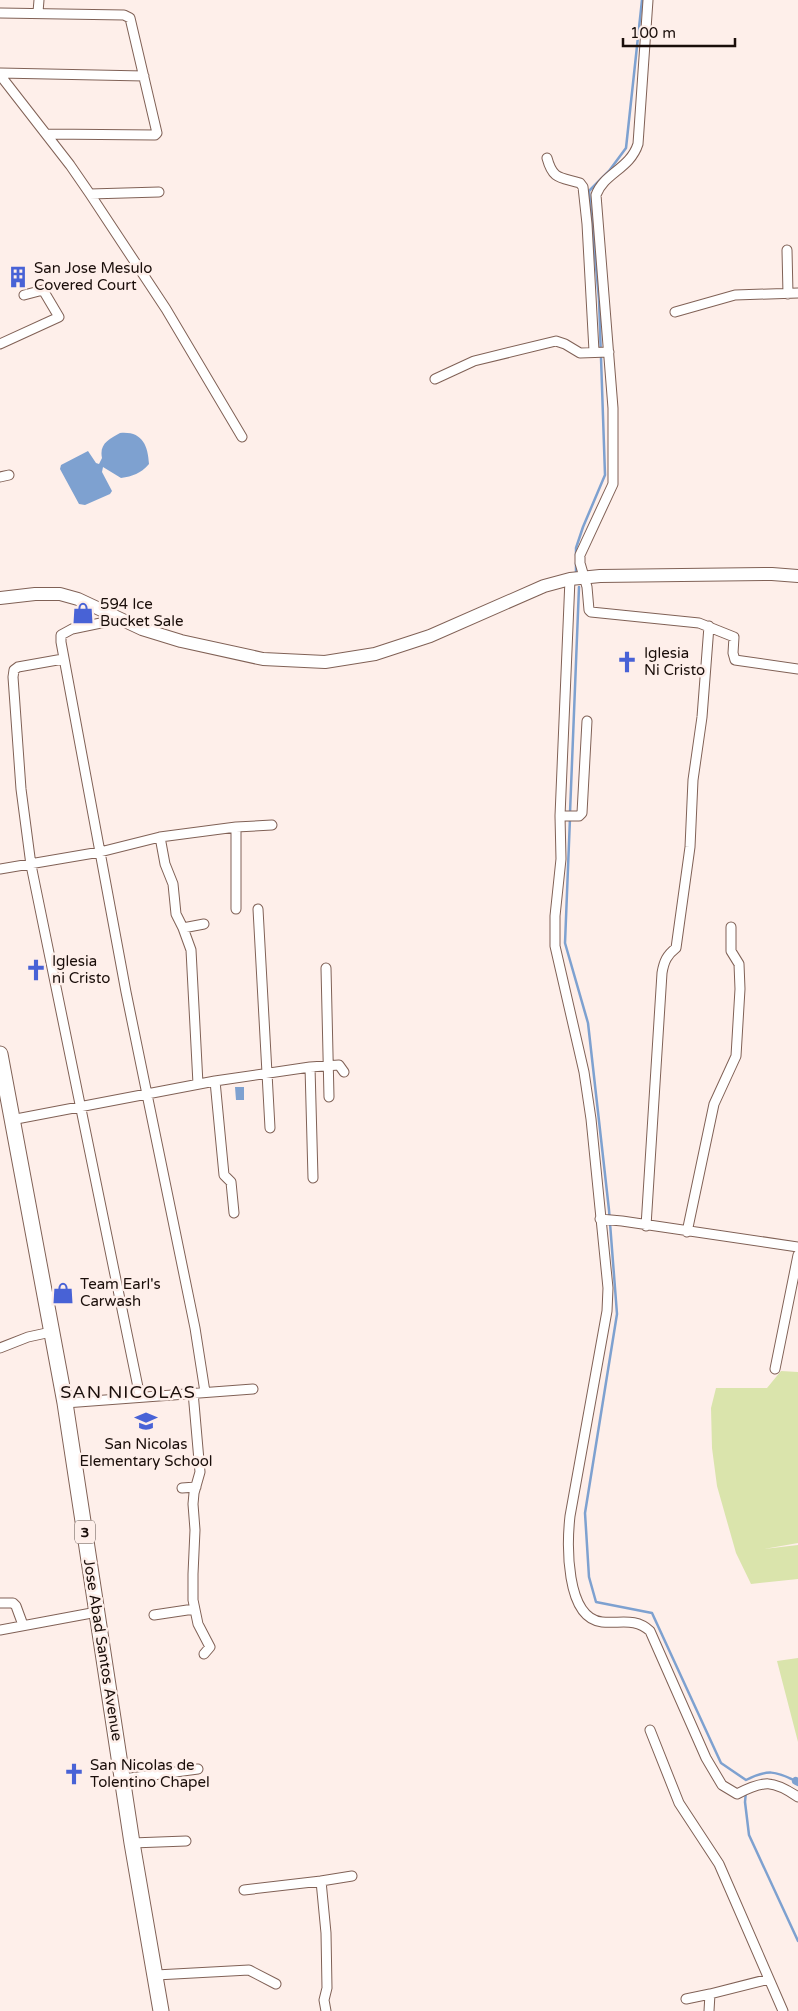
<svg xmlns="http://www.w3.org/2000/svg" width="798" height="2011" font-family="'Varela Round',sans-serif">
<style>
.green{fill:#dae4ac}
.water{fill:#7ea1d0}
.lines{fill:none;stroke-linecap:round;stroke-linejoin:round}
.stream{stroke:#7ea1d0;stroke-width:2.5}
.canal{stroke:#7ea1d0;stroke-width:8}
.minor-casing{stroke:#806156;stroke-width:11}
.secondary-casing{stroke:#806156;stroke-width:14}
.trunk-casing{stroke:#806156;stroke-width:17}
.minor{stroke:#fff;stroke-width:9}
.secondary{stroke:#fff;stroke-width:12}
.trunk{stroke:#fff;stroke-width:15}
.labels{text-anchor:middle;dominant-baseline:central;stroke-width:5;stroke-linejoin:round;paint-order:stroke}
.shield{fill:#feefea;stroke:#5e524d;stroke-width:1}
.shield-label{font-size:14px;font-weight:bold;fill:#1a0e0a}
.poi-label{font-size:15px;fill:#1a0e0a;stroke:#feefea;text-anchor:start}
.street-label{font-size:15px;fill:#1a0e0a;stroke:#feefea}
.quarter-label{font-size:18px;letter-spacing:1px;fill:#1a0e0a;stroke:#feefea}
</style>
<rect width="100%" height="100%" fill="#feefea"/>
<path class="green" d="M 781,1371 L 798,1372 L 798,1543 L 764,1549 L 798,1545 L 798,1579 L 751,1584 L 736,1553 L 717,1486 L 712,1448 L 711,1408 L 716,1388 L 767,1388 Z
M 798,1658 L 798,1742 L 777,1661 Z"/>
<path class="water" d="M 120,433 C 142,431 148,445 149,464 C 140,474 133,476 121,478 L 103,467 L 102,472 L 112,491 L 110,494 L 85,505 L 79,504 L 60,469 L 61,465 L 88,451 L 96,463 L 99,464 L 102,458 C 99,444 109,439 120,433 Z
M 235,1087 L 244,1087 L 244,1100 L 236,1100 Z"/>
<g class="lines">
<path class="stream" d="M 576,555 L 576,548 L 583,527 L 605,475 L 599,299 L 589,191 L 609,171 L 626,148 L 642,0
M 576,572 L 576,563
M 570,813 L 579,587
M 570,818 L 565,943 L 588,1023 L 609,1210 L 617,1314 L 585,1513 L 589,1577 L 596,1602 L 652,1613 L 721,1763 L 746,1780 C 768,1769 775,1771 796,1781
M 746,1791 L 745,1802 L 749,1835 L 798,1941"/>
<path class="canal" d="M 796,1781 L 798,1782"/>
<g class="minor-casing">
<path id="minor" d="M 648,0 L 638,144 C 630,169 604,173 596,195 L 613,408 L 613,484 L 580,555 L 580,563 L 587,587 L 589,610 L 591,612 L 699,623 L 734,637 L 733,653 L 735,660 L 798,669
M 38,12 L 39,0
M 0,13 L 124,15 L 130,18 L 157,133 L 155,135 L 46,134
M 0,73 L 144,76
M 0,75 L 70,165 L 90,194 L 166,309 L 242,437
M 547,158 C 553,180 560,177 580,183 L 583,187 L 587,224 L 594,351
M 90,194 L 159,192
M 787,250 L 788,294
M 675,312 L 735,295 L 798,293
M 0,344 L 59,317 L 43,290 L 24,295
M 435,379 L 474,361 L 556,341 L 565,344 L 580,353 L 609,352
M 0,477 L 9,475
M 570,579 L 560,816 L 561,859 L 555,916 L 555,946 L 584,1072 L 591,1119 L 608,1288 L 607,1311 L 570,1516 C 567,1543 565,1618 602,1622 C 619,1624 635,1617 650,1631 L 706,1758 L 722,1785 L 737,1794 C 764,1780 773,1780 798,1797
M 120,619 L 72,629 L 61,635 L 61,642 L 126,992 L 195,1328 L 205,1392
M 63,659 L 18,667 L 14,670 L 13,677 L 21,789 L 31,865 L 140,1397
M 560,816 L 579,816 L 582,813 L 587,721
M 236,827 L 236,909
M 160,837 L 165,864 L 173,884 L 176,914 L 183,928 L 204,924
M 0,869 L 100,852 L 160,837 L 236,827 L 272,825
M 258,909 L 270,1128
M 183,928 L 191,950 L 198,1084
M 326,968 L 329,1097
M 310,1067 L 313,1178
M 215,1081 L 224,1175 L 231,1182 L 234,1213
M 11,1120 L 215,1081 L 310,1067 L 339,1065 L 344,1072
M 600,1219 L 622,1221 L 798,1247
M 646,1226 L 662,973 C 664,961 667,955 676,948 L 690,847 L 693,780 L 702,717 L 709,626
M 687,1232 L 714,1104 L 736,1056 L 740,989 L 739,964 L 731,951 L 731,927
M 0,1348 L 28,1337 L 51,1332
M 775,1369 L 798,1255
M 193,1392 L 200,1472 L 194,1493 L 193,1504 L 195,1530 L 193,1574 L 193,1600 L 198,1624 L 210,1647 L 204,1654
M 65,1403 L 253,1389
M 182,1488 L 196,1487
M 0,1603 L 13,1603 L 16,1606 L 23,1625
M 154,1615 L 194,1609
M 0,1630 L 97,1612
M 650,1730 L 679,1803 L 719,1864 L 783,2011
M 123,1779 L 198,1769
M 132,1843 L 186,1841
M 321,1881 L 352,1876
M 244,1890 L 321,1881 L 326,1933 L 327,1988 L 324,2000 L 326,2011
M 156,1975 L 249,1970 L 276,1984
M 686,1999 L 710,1994
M 709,2011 L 710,1994 L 769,1979"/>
</g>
<g class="secondary-casing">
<path id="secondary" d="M 0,598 L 35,594 L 60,594 L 78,599 L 142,629 L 181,641 L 263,659 L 325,662 L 375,654 L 430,636 L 544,586 L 570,579 L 600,576 L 772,574 L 798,576"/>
</g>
<g class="trunk-casing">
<path id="trunk" d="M 0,1054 L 65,1403 L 132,1843 L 161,2011"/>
</g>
<use href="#minor" class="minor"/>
<use href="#secondary" class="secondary"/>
<use href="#trunk" class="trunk"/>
</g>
<defs>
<g id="building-bare" transform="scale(1.725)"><path d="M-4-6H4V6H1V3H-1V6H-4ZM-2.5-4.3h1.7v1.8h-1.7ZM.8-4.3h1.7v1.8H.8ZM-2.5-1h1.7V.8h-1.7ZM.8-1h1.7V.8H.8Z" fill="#4862d6" stroke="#feefea" stroke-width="2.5" paint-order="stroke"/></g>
<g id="shop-bare" transform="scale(1.725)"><path d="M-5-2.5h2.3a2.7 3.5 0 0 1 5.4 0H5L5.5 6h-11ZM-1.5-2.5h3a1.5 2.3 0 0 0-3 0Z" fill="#4862d6" stroke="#feefea" stroke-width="2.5" paint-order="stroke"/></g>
<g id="church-bare" transform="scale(1.725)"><path d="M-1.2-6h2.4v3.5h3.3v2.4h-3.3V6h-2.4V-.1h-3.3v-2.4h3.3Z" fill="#4862d6" stroke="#feefea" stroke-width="2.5" paint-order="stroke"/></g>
<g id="school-bare" transform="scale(1.725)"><path d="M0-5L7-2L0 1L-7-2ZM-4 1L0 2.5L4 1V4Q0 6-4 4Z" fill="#4862d6" stroke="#feefea" stroke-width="2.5" paint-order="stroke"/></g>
</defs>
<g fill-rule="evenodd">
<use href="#building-bare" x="18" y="277"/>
<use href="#shop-bare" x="83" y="613"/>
<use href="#church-bare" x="627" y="662"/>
<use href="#church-bare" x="36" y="970"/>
<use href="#shop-bare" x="63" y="1293"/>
<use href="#school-bare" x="146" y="1421"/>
<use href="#church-bare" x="74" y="1774"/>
</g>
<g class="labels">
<rect class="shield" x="75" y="1520.5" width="20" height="23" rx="4"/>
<g class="shield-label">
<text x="85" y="1532">3</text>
</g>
<g class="poi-label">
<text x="34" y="268">San Jose Mesulo<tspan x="34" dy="17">Covered Court</tspan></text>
<text x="100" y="604">594 Ice<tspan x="100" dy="17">Bucket Sale</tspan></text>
<text x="644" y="653">Iglesia<tspan x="644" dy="17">Ni Cristo</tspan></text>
<text x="52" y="961">Iglesia<tspan x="52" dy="17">ni Cristo</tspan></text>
<text x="80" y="1284">Team Earl's<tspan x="80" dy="17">Carwash</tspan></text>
<text x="146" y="1444" text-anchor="middle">San Nicolas<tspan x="146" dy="17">Elementary School</tspan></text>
<text x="90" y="1765">San Nicolas de<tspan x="90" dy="17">Tolentino Chapel</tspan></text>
</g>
<g class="street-label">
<text transform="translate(103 1650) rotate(81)">Jose Abad Santos Avenue</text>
</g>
<g class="quarter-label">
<text x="128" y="1392">SAN NICOLAS</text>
</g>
</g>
<path d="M623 38v8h112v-8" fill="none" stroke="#1a0e0a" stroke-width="2.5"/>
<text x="630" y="38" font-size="15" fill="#1a0e0a" stroke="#feefea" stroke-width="4" paint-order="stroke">100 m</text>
</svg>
